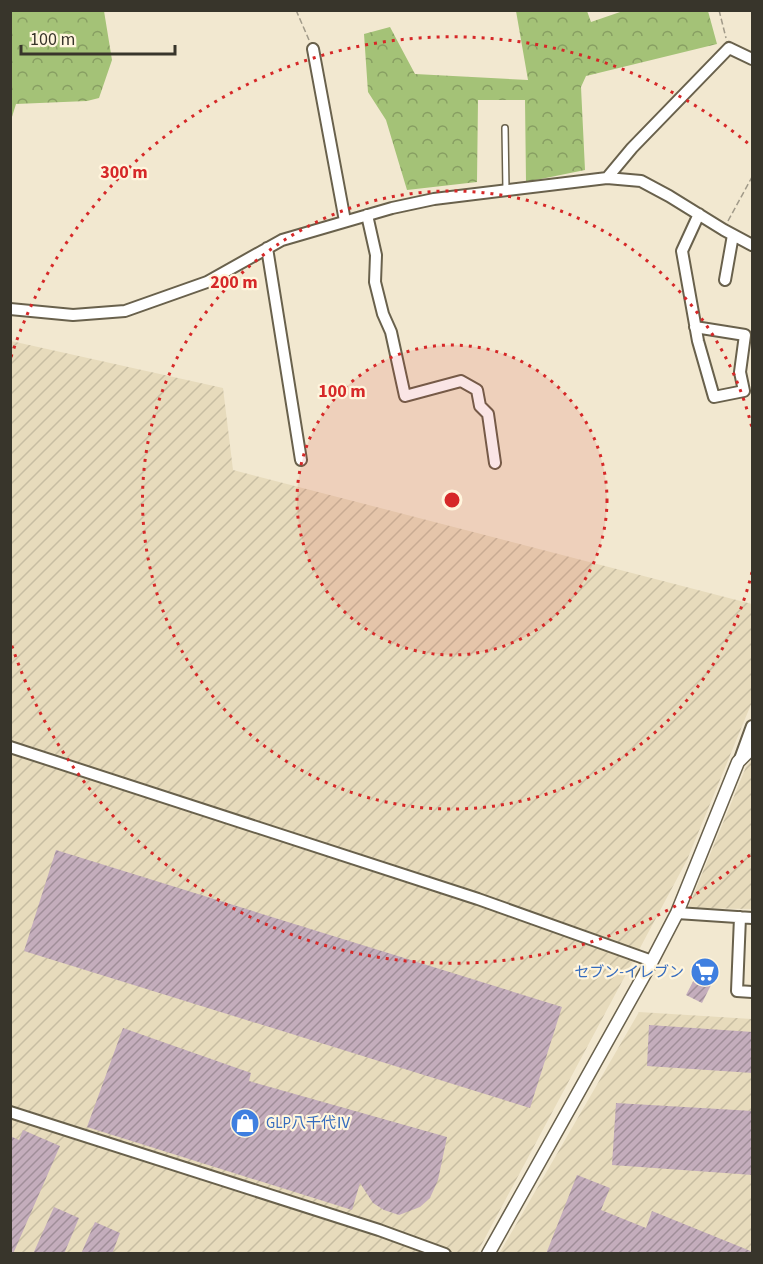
<svg xmlns="http://www.w3.org/2000/svg" width="763" height="1264" font-family="'Source Sans 3','Noto Sans JP',sans-serif">
<style>
.industrial{fill:url(#industrial-furrows)}
.forest{fill:url(#forest-crowns)}
.building{fill:url(#building-hatch)}
.lines{fill:none;stroke-linecap:round;stroke-linejoin:round}
.service-casing{stroke:#69614c;stroke-width:8}
.minor-casing{stroke:#69614c;stroke-width:14}
.tertiary-casing{stroke:#69614c;stroke-width:15}
.path{stroke:#a19a89;stroke-width:1.5;stroke-dasharray:6 3;stroke-linecap:butt}
.service{stroke:#fff;stroke-width:5}
.minor{stroke:#fff;stroke-width:10}
.tertiary{stroke:#fff;stroke-width:12}
.ring{fill:none;stroke:#d62828;stroke-width:3;stroke-dasharray:3 6}
.labels{text-anchor:middle;dominant-baseline:central;stroke-width:4.5;stroke-linejoin:round;paint-order:stroke}
.shop-label{font-size:15px;fill:#366cbe;stroke:#fff5dd;text-anchor:end}
.centre{fill:#d62828;stroke:#fff5dd;stroke-width:3}
.ring-label{font-size:18px;text-anchor:middle;font-weight:bold;fill:#d62828;stroke:#fff5dd;stroke-width:4.5;stroke-linejoin:round;paint-order:stroke}
</style>
<defs>
<pattern id="industrial-furrows" width="10" height="10" patternUnits="userSpaceOnUse" patternTransform="scale(1.5)"><rect width="10" height="10" fill="#e7dbbc"/><path d="M-1 1l2-2M0 10L10 0M9 11l2-2" fill="none" stroke="#c7bda2"/></pattern>
<pattern id="forest-crowns" width="20" height="18" patternUnits="userSpaceOnUse" patternTransform="scale(1.5)"><rect width="20" height="18" fill="#a4c277"/><path d="M2 6a3 3 0 1 1 6 0M12 15a3 3 0 1 1 6 0" fill="none" stroke="#879e62"/></pattern>
<pattern id="building-hatch" width="6" height="6" patternUnits="userSpaceOnUse" patternTransform="scale(1.5)"><rect width="6" height="6" fill="#c4adbc"/><path d="M-1 1l2-2M0 6l6-6M5 7l2-2" fill="none" stroke="#a08e99"/></pattern>
</defs>
<rect width="100%" height="100%" fill="#f2e8d0"/>
<path class="industrial" d="M 11,341 L 223,388 L 233,470 L 752,604 L 752,702 L 687,860 L 477,1253 L 11,1254 Z
M 752,760 L 752,909 L 688,908 L 746,767 Z
M 639,1012 L 752,1019 L 752,1253 L 499,1254 Z"/>
<path class="forest" d="M 12,11 L 104,11 L 112,60 L 99,98 L 87,101 L 16,104 L 11,120 L 10,28 Z
M 516,11 L 587,11 L 591,22 L 623,11 L 708,11 L 717,44 L 586,76 L 581,87 L 585,170 L 526,182 L 525,100 L 478,100 L 477,182 L 407,190 L 386,120 L 368,92 L 364,34 L 390,27 L 415,74 L 528,80 Z"/>
<path class="building" d="M 56,850 L 562,1007 L 530,1108 L 24,951 Z
M 700,968 L 716,975 L 702,1003 L 686,995 Z
M 649,1025 L 753,1032 L 753,1073 L 647,1066 Z
M 123,1028 L 251,1073 L 249,1081 L 447,1137 L 438,1180 L 430,1198 L 420,1207 L 399,1215 L 384,1210 L 373,1203 L 360,1183 L 352,1210 L 87,1127 Z
M 616,1103 L 753,1111 L 753,1175 L 612,1165 Z
M 23,1130 L 60,1146 L 13,1254 L 10,1254 L 10,1136 L 19,1140 Z
M 577,1175 L 610,1188 L 601,1210 L 646,1228 L 652,1211 L 753,1252 L 753,1254 L 546,1254 Z
M 54,1207 L 79,1218 L 64,1254 L 33,1254 Z
M 95,1222 L 120,1233 L 112,1254 L 81,1254 Z"/>
<g class="lines">
<g class="service-casing">
<path id="service" d="M 505,128 L 506,190"/>
</g>
<g class="minor-casing">
<path id="minor" d="M 313,49 L 345,221
M 607,178 L 632,148 L 729,48 L 752,59
M 367,215 L 376,255 L 375,282 L 383,314 L 391,332 L 405,396 L 461,381 L 477,390 L 480,406 L 488,414 L 495,463
M 267,248 L 301,460
M 725,280 L 733,235
M 10,309 L 73,315 L 125,311 L 207,282 L 282,240 L 392,208 L 434,199 L 607,178 L 641,181 L 669,196 L 724,230 L 752,245
M 695,327 L 745,335 L 740,372 L 744,391 L 714,397 L 698,341 L 682,251 L 699,214
M 10,747 L 478,899 L 652,961
M 740,759 L 752,726
M 677,913 L 752,918
M 740,917 L 737,991 L 752,992
M 10,1112 L 379,1230 L 445,1254"/>
</g>
<g class="tertiary-casing">
<path id="tertiary" d="M 488,1254 L 652,961 L 677,913 L 738,762 L 752,748"/>
</g>
<path class="path" d="M 296,10 L 309,40
M 719,10 L 726,38
M 728,221 L 752,177"/>
<use href="#service" class="service"/>
<use href="#minor" class="minor"/>
<use href="#tertiary" class="tertiary"/>
</g>
<circle cx="452" cy="500" r="155" fill="#d62828" fill-opacity=".12"/>
<g class="ring">
<circle cx="452" cy="500" r="155"/>
<path d="M752 572A309 309 0 1 1 752 428"/>
<path d="M750 855A464 464 0 0 1 11 643M11 357A464 464 0 0 1 750 145"/>
</g>
<defs>
<g id="supermarket-disc" transform="scale(1.5)"><circle r="9.5" fill="#3f7fe0" stroke="#fff5dd"/><path d="M-6-5.5h2.5l.6 2H6L4.5 2H-2.5L-4.4-4H-6ZM-1.5 3.2a1.3 1.3 0 1 0 .1 0ZM3 3.2a1.3 1.3 0 1 0 .1 0Z" fill="#fff"/></g>
<g id="shop-disc" transform="scale(1.5)"><circle r="9.5" fill="#3f7fe0" stroke="#fff5dd"/><path d="M-5-2.5h2.3a2.7 3.5 0 0 1 5.4 0H5L5.5 6h-11ZM-1.5-2.5h3a1.5 2.3 0 0 0-3 0Z" fill="#fff"/></g>
</defs>
<g fill-rule="evenodd">
<use href="#supermarket-disc" x="705" y="972"/>
<use href="#shop-disc" x="245" y="1123"/>
</g>
<g class="labels">
<g class="shop-label">
<text x="684" y="972">セブン-イレブン</text>
<text x="266" y="1123" text-anchor="start">GLP八千代Ⅳ</text>
</g>
</g>
<circle cx="452" cy="500" r="9" class="centre"/>
<g class="ring-label">
<text x="124" y="178">300 m</text>
<text x="234" y="288">200 m</text>
<text x="342" y="397">100 m</text>
</g>
<rect width="763" height="1264" fill="none" stroke="#38352b" stroke-width="24"/>
<path d="M21 45v9h154v-9" fill="none" stroke="#38352b" stroke-width="3"/>
<text x="30" y="45" font-size="18" fill="#38352b" stroke="#fff5dd" stroke-width="4.5" paint-order="stroke">100 m</text>
</svg>
